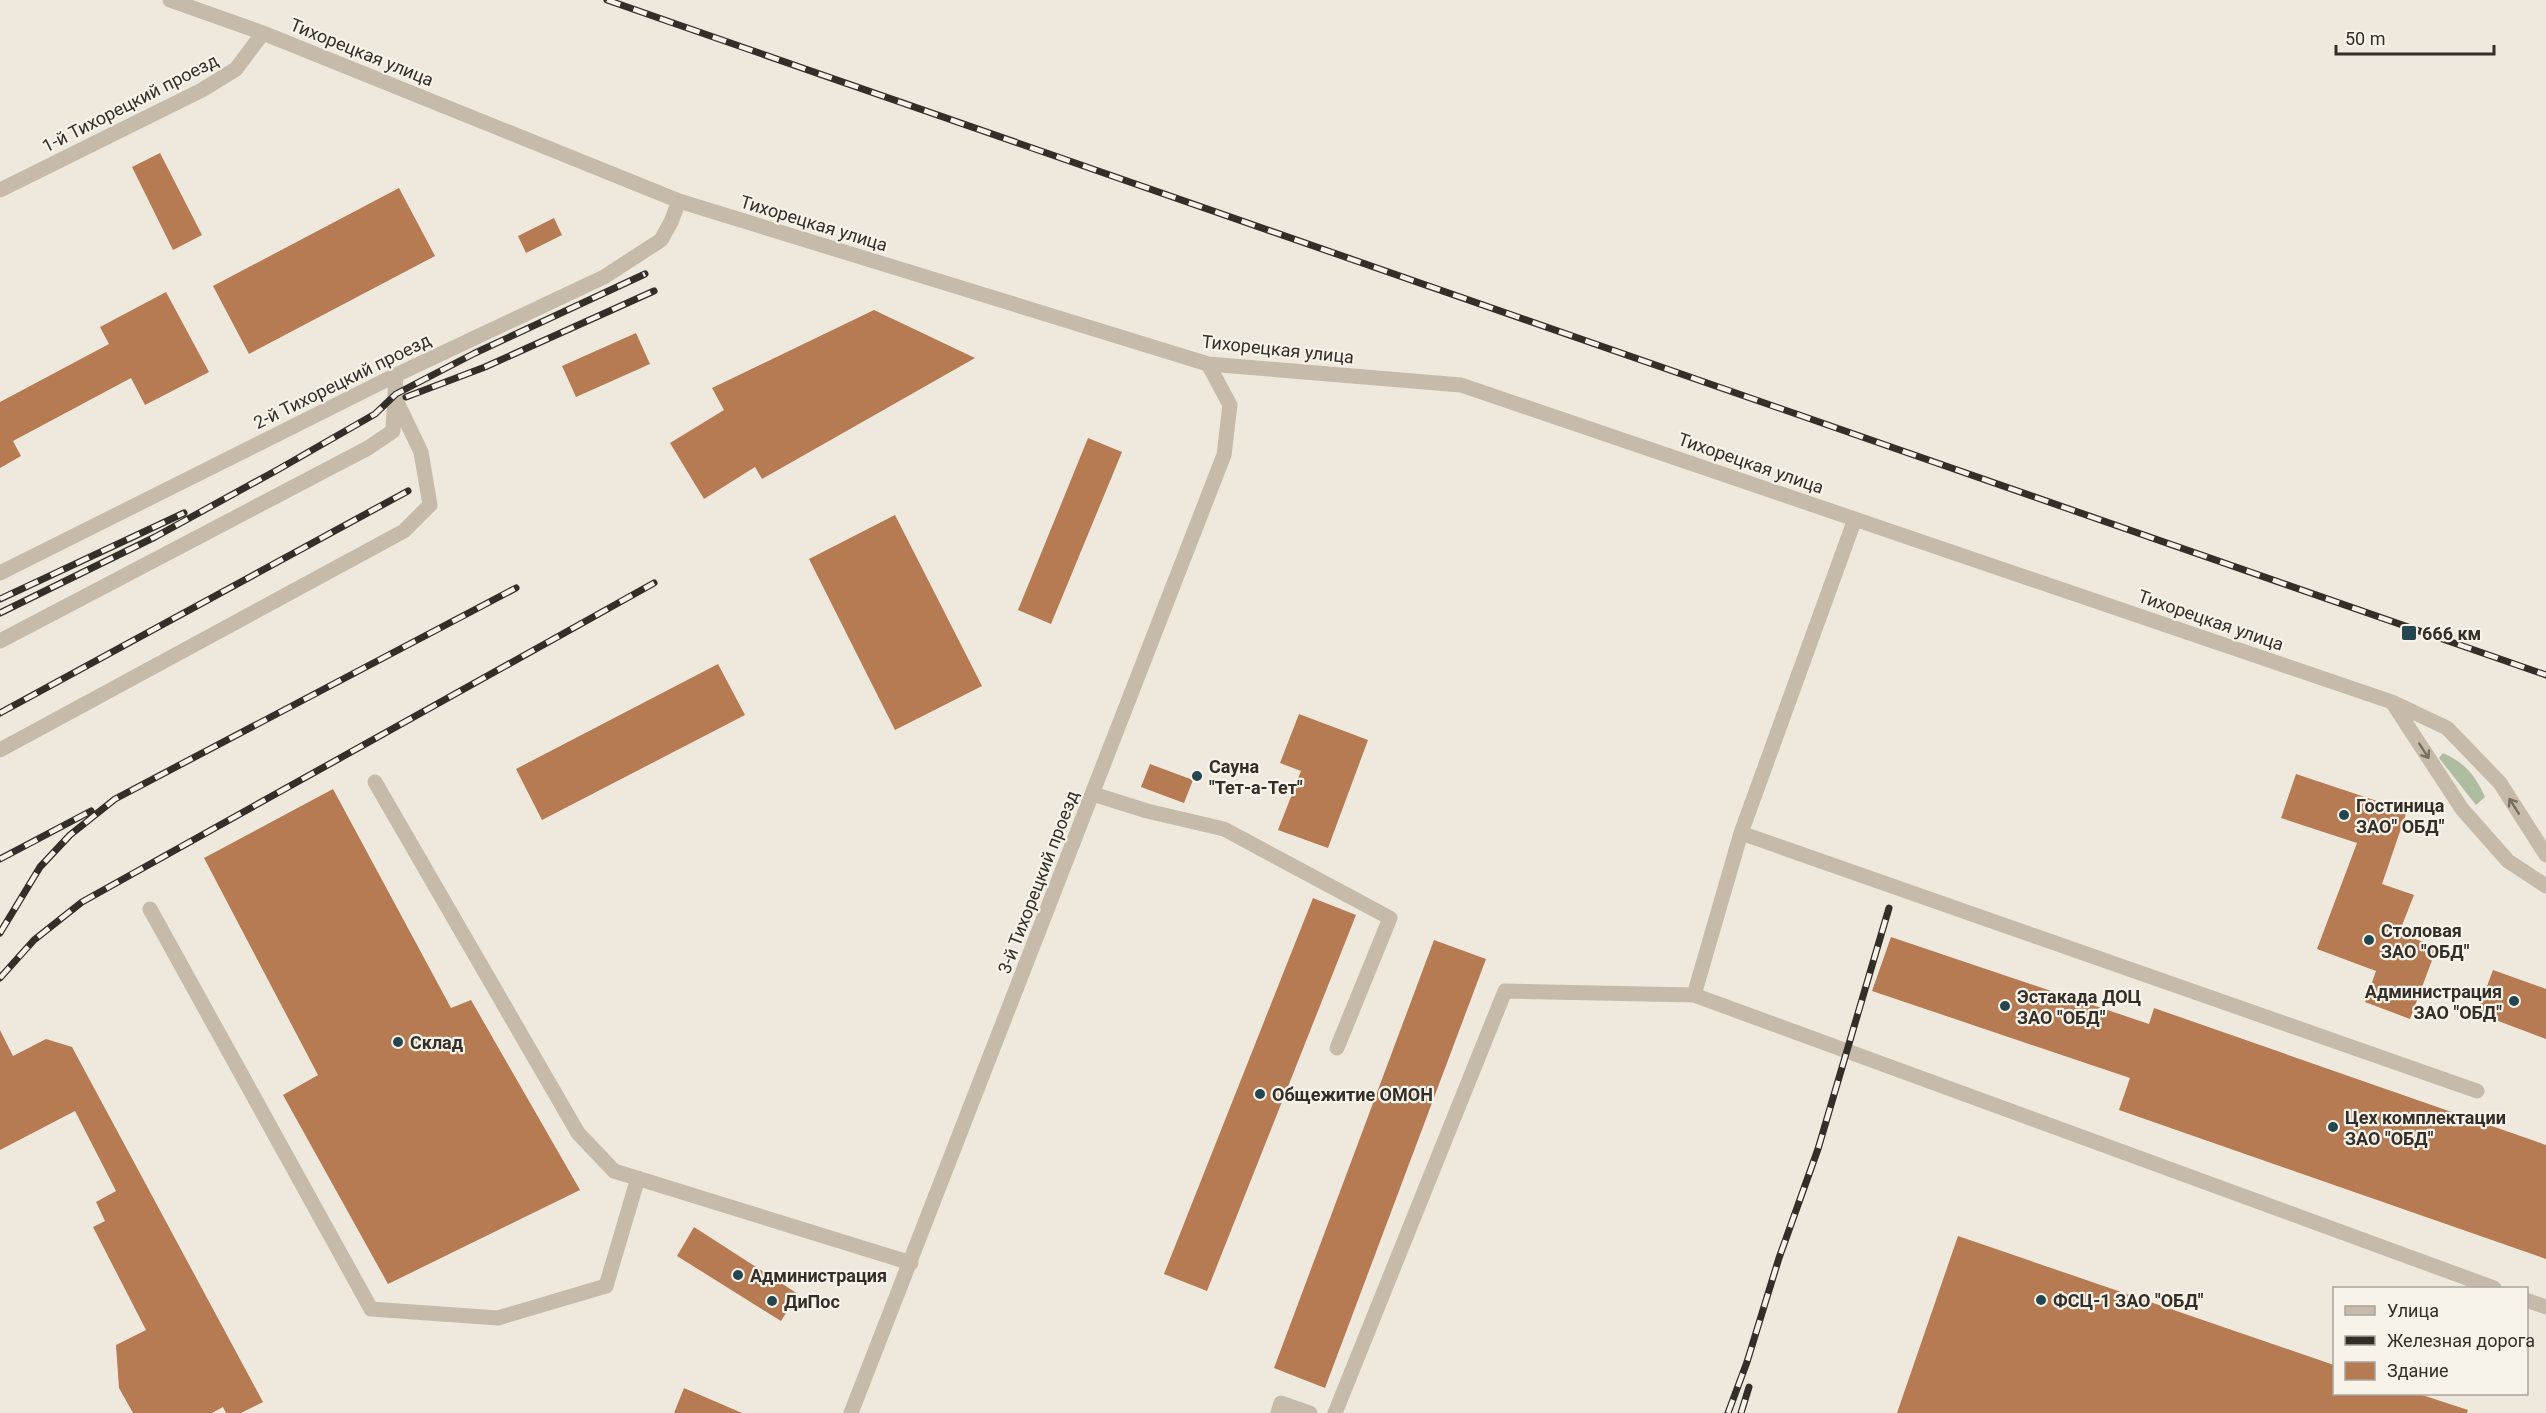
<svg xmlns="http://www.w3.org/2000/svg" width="2546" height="1413" font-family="Roboto,sans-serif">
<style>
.green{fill:#aebc9f}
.building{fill:#b77b53}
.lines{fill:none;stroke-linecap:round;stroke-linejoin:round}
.minor{stroke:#c6bbaa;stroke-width:15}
.rail-casing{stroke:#342e29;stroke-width:7}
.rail{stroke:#f7f3e9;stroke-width:4.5;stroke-dasharray:14;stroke-linecap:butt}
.oneway{stroke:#766d63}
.poi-dot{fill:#234651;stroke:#f7f3e9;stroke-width:2}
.labels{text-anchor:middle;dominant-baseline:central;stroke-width:4.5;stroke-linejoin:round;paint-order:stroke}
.street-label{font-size:18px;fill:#342e29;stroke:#f7f3e9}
.poi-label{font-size:18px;font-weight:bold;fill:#342e29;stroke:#f7f3e9;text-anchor:start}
</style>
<rect width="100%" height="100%" fill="#efe9dd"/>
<path class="green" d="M 2443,753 C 2465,763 2475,775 2485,797 L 2476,805 L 2439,758 Z"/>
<path class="building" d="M 160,153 L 202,235 L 173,250 L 132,167 Z
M 399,188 L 435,256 L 249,354 L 213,286 Z
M 554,218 L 562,235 L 526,253 L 518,236 Z
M 166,292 L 209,372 L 145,405 L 131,378 L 13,441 L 21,456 L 0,468 L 0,402 L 109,344 L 100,327 Z
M 874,310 L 975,358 L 762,479 L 755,467 L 704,499 L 670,443 L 724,410 L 712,388 Z
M 636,333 L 650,364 L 576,397 L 562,366 Z
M 1088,438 L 1122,452 L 1051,624 L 1018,610 Z
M 895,515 L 982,686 L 895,730 L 809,559 Z
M 718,664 L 745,715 L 542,820 L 516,769 Z
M 1299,714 L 1368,740 L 1328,848 L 1278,830 L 1301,771 L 1280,763 Z
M 1150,764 L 1193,780 L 1184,803 L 1141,787 Z
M 2296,774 L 2407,811 L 2382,884 L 2414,895 L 2399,933 L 2437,947 L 2410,1019 L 2365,1002 L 2376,971 L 2317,949 L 2357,843 L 2281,818 Z
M 333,789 L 451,1008 L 471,1000 L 580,1190 L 388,1284 L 283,1095 L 318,1075 L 204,858 Z
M 1313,898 L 1356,915 L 1207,1291 L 1164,1274 Z
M 1891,937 L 2149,1024 L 2154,1008 L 2546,1145 L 2546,1259 L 2119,1110 L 2130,1078 L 1872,991 Z
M 1434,940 L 1486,959 L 1325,1388 L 1274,1368 Z
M 2493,970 L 2546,989 L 2546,1039 L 2477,1013 Z
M 0,1030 L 13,1056 L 46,1039 L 72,1047 L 263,1402 L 241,1413 L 226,1413 L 223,1407 L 212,1413 L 133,1413 L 119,1388 L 116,1345 L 146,1330 L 93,1227 L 105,1221 L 96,1202 L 116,1191 L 75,1111 L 0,1150 Z
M 694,1227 L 798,1294 L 781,1321 L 677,1256 Z
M 1958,1236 L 2334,1365 L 2334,1394 L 2419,1394 L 2468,1410 L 2467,1413 L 1897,1413 Z
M 684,1388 L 742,1413 L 674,1413 Z"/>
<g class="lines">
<path class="minor" d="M 170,0 L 263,33 L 679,201 L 1208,364 L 1461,385 L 2392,702 L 2447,728 L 2500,783 L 2546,855
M 0,190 L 202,90 L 236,69 L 263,33
M 0,573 L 396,375 L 604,277 L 661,240 L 671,222 L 679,201
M 0,641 L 368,448 L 393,431 L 396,375
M 2392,702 L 2462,809 L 2508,861 L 2546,886
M 0,750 L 404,531 L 430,505 L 421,452 L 396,400
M 375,782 L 578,1133 L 614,1171 L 911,1263
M 1093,794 L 1147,811 L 1224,829 L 1390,918 L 1337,1048
M 1741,833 L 2477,1091
M 150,909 L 371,1309 L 498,1318 L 606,1286 L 638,1178
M 1694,995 L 2494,1288
M 2526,1300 L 2546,1307
M 851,1413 L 1224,455 L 1230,405 L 1208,364
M 1278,1413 L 1281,1403 L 1310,1413
M 1335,1413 L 1505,991 L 1694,995 L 1741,833 L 1855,519"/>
<g class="rail-casing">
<path id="rail" d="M 607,0 L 2546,675
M 406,397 L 485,367 L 654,291
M 0,599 L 184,513
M 0,613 L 155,537 L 279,469 L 375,414 L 396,394 L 475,353 L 645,274
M 0,713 L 408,491
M 0,859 L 91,811
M 0,933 L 40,867 L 70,835 L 115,799 L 516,588
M 0,978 L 34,940 L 82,902 L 654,583
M 1728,1413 L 1747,1362 L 1779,1258 L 1818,1149 L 1889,908
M 1741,1413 L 1749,1387"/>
</g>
<use href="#rail" class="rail"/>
</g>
<defs><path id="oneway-shaft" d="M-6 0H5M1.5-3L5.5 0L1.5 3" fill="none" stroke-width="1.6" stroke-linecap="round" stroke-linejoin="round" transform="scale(1.5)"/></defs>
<g class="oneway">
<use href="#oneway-shaft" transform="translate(2424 751) rotate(57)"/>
<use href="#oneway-shaft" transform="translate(2514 806) rotate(-122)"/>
</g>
<g class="poi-dot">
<rect x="2401" y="625" width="16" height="16" rx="3"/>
<circle cx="1197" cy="776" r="6"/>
<circle cx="2344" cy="815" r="6"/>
<circle cx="2369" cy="940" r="6"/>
<circle cx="2514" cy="1001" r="6"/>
<circle cx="2005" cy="1006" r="6"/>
<circle cx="398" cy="1042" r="6"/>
<circle cx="1260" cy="1094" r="6"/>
<circle cx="2333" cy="1127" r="6"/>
<circle cx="738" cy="1275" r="6"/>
<circle cx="2041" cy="1300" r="6"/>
<circle cx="772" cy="1301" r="6"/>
</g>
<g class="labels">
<g class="street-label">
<text transform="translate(362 52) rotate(22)">Тихорецкая улица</text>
<text transform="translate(130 103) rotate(-27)">1-й Тихорецкий проезд</text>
<text transform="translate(814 223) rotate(17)">Тихорецкая улица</text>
<text transform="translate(1278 349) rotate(6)">Тихорецкая улица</text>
<text transform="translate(342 381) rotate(-26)">2-й Тихорецкий проезд</text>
<text transform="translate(1751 463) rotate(19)">Тихорецкая улица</text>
<text transform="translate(2211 620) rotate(19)">Тихорецкая улица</text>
<text transform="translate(1038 882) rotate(-69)">3-й Тихорецкий проезд</text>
</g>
<g class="poi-label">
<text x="2422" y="633">666 км</text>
<text x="1209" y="766">Сауна<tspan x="1209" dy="21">"Тет-а-Тет"</tspan></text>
<text x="2356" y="805">Гостиница<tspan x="2356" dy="21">ЗАО" ОБД"</tspan></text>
<text x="2381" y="930">Столовая<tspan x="2381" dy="21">ЗАО "ОБД"</tspan></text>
<text x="2502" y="991" text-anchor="end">Администрация<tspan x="2502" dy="21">ЗАО "ОБД"</tspan></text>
<text x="2017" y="996">Эстакада ДОЦ<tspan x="2017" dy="21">ЗАО "ОБД"</tspan></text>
<text x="410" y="1042">Склад</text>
<text x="1272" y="1094">Общежитие ОМОН</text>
<text x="2345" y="1117">Цех комплектации<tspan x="2345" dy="21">ЗАО "ОБД"</tspan></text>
<text x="750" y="1275">Администрация</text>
<text x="2053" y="1300">ФСЦ-1 ЗАО "ОБД"</text>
<text x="784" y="1301">ДиПос</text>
</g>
</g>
<rect x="2333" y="1287" width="195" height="108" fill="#f7f3e9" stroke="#a9a49c" stroke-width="1.5"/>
<rect x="2345" y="1306" width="30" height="9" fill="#c6bbaa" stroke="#a9a49c" stroke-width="1.5"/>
<text x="2387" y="1317" font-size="18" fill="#342e29">Улица</text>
<rect x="2345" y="1336" width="30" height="9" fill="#342e29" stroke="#a9a49c" stroke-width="1.5"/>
<text x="2387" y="1347" font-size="18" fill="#342e29">Железная дорога</text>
<rect x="2345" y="1362" width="30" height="18" fill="#b77b53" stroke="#a9a49c" stroke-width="1.5"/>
<text x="2387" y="1377" font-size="18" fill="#342e29">Здание</text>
<path d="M2336 45v9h158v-9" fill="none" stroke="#342e29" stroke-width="3"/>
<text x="2345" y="45" font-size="18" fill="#342e29" stroke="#f7f3e9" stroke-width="4.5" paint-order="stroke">50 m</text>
</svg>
